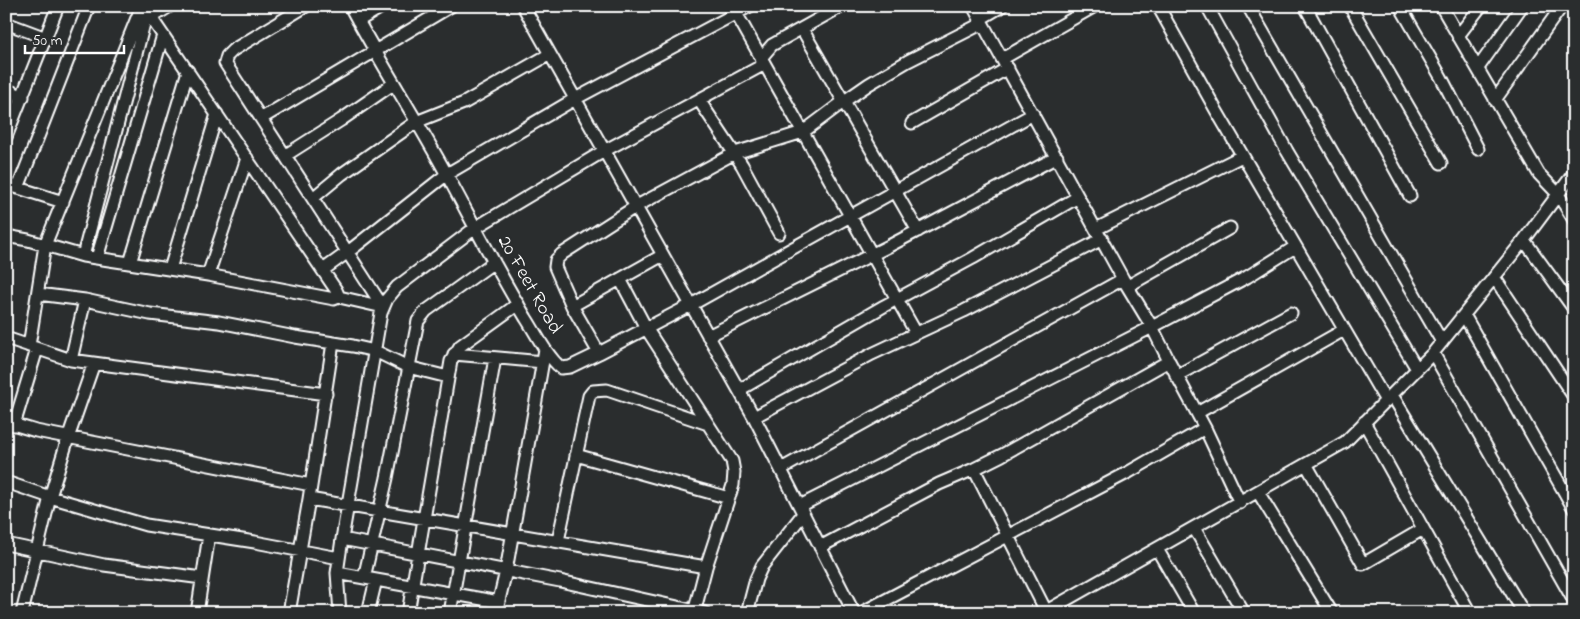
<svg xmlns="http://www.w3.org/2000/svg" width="1580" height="619" font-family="'Indie Flower',sans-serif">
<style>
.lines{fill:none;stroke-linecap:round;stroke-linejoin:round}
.street-casing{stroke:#fff;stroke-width:15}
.street{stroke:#2a2d2e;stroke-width:11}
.labels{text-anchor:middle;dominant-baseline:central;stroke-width:4;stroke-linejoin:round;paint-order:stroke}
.street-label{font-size:20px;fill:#fff;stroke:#2a2d2e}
</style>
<rect width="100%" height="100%" fill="#2a2d2e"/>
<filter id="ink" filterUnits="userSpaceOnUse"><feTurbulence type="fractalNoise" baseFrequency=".02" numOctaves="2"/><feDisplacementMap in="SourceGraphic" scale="10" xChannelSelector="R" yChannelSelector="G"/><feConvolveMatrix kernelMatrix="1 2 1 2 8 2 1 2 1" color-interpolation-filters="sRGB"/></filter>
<g filter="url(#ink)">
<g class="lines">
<g class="street-casing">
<path id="street" d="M 306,6 L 233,50 L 227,56 L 225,63 L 383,307
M 350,6 C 381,64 416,118 447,175 C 473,223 498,272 526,318 C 537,335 546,355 561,368 L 570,367 L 599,353 L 691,305 L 1033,114
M 523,6 L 754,417 L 854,613
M 732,6 L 916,333
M 973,6 L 1123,279 L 1152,327 L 1169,361 L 1205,428 L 1240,503
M 1158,6 L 1216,110 L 1386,401
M 1207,6 L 1287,151 L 1417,369
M 1248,6 L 1442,342
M 1305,6 L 1410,196
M 1350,6 L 1441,163
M 1400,6 L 1441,77 L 1478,149
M 1441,6 L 1539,174 L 1558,194 L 1574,220
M 146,21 L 170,6
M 358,21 L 383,6
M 6,23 L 46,38
M 802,29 L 918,231
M 1458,36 L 1481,6
M 1002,59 L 1095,6
M 1478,68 L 1522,6
M 6,89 L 23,97
M 699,100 L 742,165 L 779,233
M 1495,100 L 1562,6
M 262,118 L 451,6
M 912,123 L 1008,68
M 6,137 L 58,6
M 286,155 L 341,120 L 393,84
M 6,184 L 63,202
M 18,188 L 89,6
M 313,198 L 342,174 L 416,122 L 464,103 L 550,54
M 1096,229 L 1242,156
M 6,236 L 28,240 L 83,256 L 208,275 L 334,299 L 339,297 L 336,290 L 152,19 L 147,12 L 138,6
M 1524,240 L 1574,309
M 83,256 L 147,12
M 97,258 L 163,35
M 130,263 L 188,71
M 170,269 L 217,114
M 323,270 L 348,252 L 447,174 L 575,99 L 750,6
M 208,275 L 247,158
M 1494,277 L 1574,397
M 620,279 L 646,328 L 732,461 L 734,472 L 733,485 L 706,567 L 694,613
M 1128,286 L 1230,228
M 38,294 L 85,300 L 150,314 L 219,322 L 295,337 L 353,346 L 375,351 L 408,367 L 448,377
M 339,297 L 383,307
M 572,306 L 663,255
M 1464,315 L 1574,509
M 708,336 L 889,246 L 1057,157
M 6,338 L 71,360 L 326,394
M 29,346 L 45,245 L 141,8
M 599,353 L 572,306 L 555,267 L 556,260 L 562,254 L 635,207 L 735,153 L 803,132 L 843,102 L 869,84 L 908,61 L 979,25 L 980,19 L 1002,6
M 1433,353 L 1574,601
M 454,354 L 543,362
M 71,360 L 85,300
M 1176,376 L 1291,313
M 739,390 L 884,306 L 973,258 L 1078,197
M 1392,395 L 1524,613
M 1197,413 L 1344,330
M 754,417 L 872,354 L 964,311 L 1102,239
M 6,422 L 36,431 L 311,485
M 1364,422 L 1470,613
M 14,425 L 37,349
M 576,455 L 729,498
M 1306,464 L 1363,564 L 1423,529
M 781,469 L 1123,279
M 974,469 L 1046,611
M 6,482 L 50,497 L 146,525 L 255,542 L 339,558
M 1258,492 L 1332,613
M 309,499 L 706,567
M 800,506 L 1152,327 L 1247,277 L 1295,247
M 1194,528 L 1244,613
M 342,539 L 560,581 L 705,613
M 558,541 L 589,396 L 593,391 L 607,390 L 708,424
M 6,544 L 104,565 L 202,578
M 820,547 L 939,484 L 974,469 L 1002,455 L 1169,361
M 1157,549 L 1194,613
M 337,573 L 499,602
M 364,578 L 387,478 L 418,321 L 426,311 L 494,262
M 22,613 L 50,497 L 68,438 L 94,363
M 197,613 L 209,535
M 289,613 L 309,499 L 333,343
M 340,613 L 337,573 L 342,539 L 381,313 L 387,299 L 397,287 L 475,228 L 604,151 L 763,65 L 761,58 L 772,45 L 842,6
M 368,613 L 376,580
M 408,613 L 451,361 L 460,346 L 518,304
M 450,613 L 495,358
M 496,613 L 506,571 L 545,349
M 747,613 L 756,579 L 762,566 L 803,514
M 861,613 L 1129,472 L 1205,428
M 1043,613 L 1345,442 L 1433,353 L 1524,240 L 1574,173"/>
</g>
<use href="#street" class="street"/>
</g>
</g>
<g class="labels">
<g class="street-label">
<text transform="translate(529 285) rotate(60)">20 Feet Road</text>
</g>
</g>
<rect width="1580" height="619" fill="none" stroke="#2a2d2e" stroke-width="25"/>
<rect x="12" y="12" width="1555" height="594" fill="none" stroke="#fff" stroke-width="2" filter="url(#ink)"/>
<path d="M25 45v8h99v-8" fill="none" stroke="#ffffff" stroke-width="2.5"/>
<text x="32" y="45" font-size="15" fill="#ffffff" stroke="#2a2d2e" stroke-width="4" paint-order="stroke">50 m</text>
</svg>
